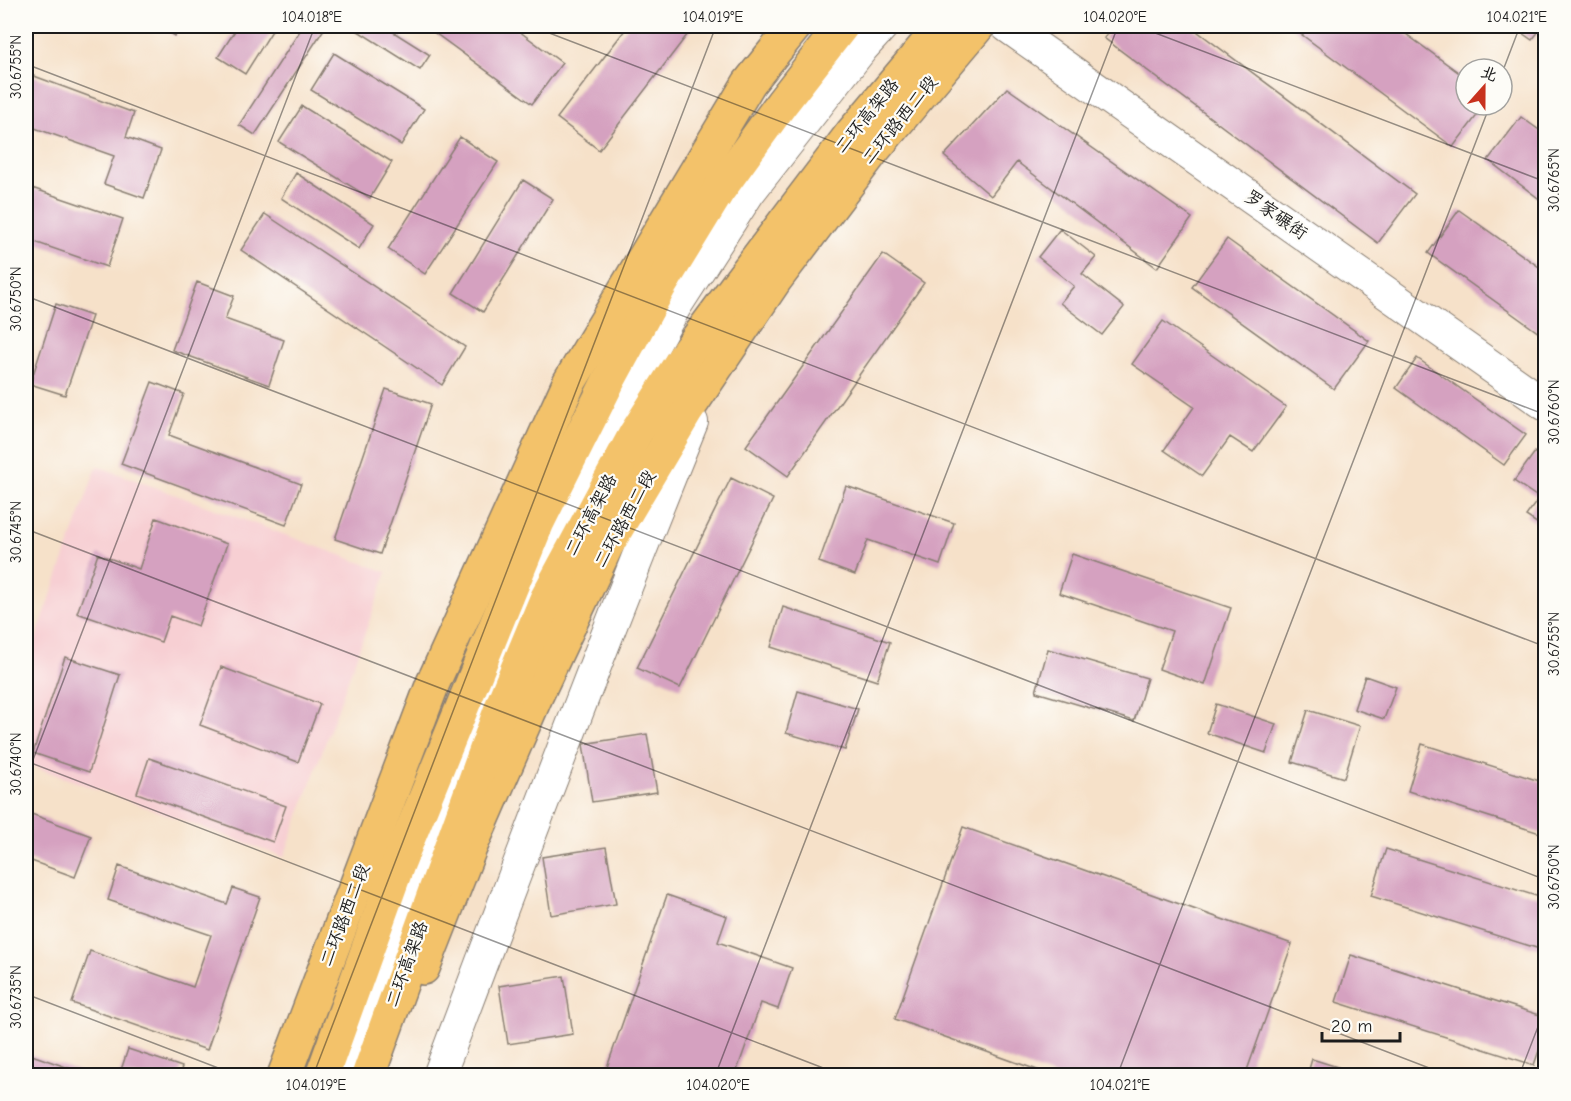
<svg xmlns="http://www.w3.org/2000/svg" width="1571" height="1101" font-family="'Comic Neue','LXGW WenKai TC',sans-serif">
<style>
.built{fill:#f7cfd3}
.building{fill:#d5a1c0}
.lines{fill:none;stroke-linecap:round;stroke-linejoin:round}
.minor-casing{stroke:#897e72;stroke-width:34}
.major-casing{stroke:#897e72;stroke-width:36}
.highway-casing{stroke:#897e72;stroke-width:36}
.minor{stroke:#fff;stroke-width:32}
.major{stroke:#f3c26a;stroke-width:33}
.highway{stroke:#f3c26a;stroke-width:33}
.ticks{fill:none;stroke:#1c1c1c;stroke-width:1.5;stroke-opacity:0.45}
.labels{text-anchor:middle;dominant-baseline:central;stroke-width:4.5;stroke-linejoin:round;paint-order:stroke}
.street-label{font-size:18px;fill:#1c1c1c;stroke:#fdfcf7}
.neatline{fill:none;stroke:#1c1c1c;stroke-width:2}
.ticks-label{font-size:15px;text-anchor:middle;fill:#1c1c1c}
</style>
<rect width="100%" height="100%" fill="#fdfcf7"/>
<filter id="ink" filterUnits="userSpaceOnUse"><feTurbulence type="fractalNoise" baseFrequency=".0167" numOctaves="2"/><feDisplacementMap in="SourceGraphic" scale="12" xChannelSelector="R" yChannelSelector="G"/><feConvolveMatrix kernelMatrix="1 2 1 2 8 2 1 2 1" color-interpolation-filters="sRGB"/></filter>
<filter id="wash" filterUnits="userSpaceOnUse"><feTurbulence type="fractalNoise" baseFrequency=".008" numOctaves="4" result="noise"/><feDisplacementMap in="SourceGraphic" scale="24" xChannelSelector="R" yChannelSelector="G"/><feGaussianBlur stdDeviation="1.35" result="paint"/><feColorMatrix in="noise" values="0 0 0 0 0 0 0 0 0 0 0 0 0 0 0 0 0 1.4 0 .05"/><feComposite in="paint" operator="in"/></filter>
<g filter="url(#wash)">
<rect width="100%" height="100%" fill="#f6e1c9"/>
<path class="built" d="M 97,466 L 387,572 L 284,857 L 26,764 L 26,666 Z"/>
<g id="blocks">
<path class="building" d="M 159,26 L 182,26 L 175,36 Z
M 238,26 L 275,26 L 245,74 L 218,57 Z
M 303,26 L 326,26 L 255,135 L 239,125 Z
M 350,26 L 384,26 L 430,55 L 420,70 Z
M 440,26 L 512,26 L 562,63 L 532,104 L 435,33 Z
M 628,26 L 694,26 L 599,150 L 557,118 Z
M 1114,26 L 1190,26 L 1415,194 L 1378,243 L 1104,38 Z
M 1290,26 L 1395,26 L 1466,78 L 1466,105 L 1485,105 L 1453,147 Z
M 1512,26 L 1543,26 L 1532,40 Z
M 334,53 L 424,109 L 401,145 L 311,90 Z
M 26,73 L 134,113 L 126,137 L 161,150 L 144,198 L 104,184 L 114,156 L 26,125 Z
M 1007,88 L 1192,218 L 1157,268 L 1017,162 L 991,196 L 944,156 Z
M 302,106 L 392,162 L 370,198 L 279,142 Z
M 1521,117 L 1546,135 L 1546,204 L 1488,160 Z
M 460,137 L 498,162 L 425,274 L 388,249 Z
M 296,173 L 374,224 L 359,249 L 281,198 Z
M 523,180 L 553,199 L 483,312 L 453,293 Z
M 26,186 L 123,219 L 107,267 L 26,239 Z
M 1459,210 L 1546,272 L 1546,338 L 1428,253 Z
M 265,214 L 465,347 L 442,385 L 241,250 Z
M 1060,229 L 1096,257 L 1082,274 L 1124,307 L 1102,335 L 1060,303 L 1074,286 L 1038,257 Z
M 1227,239 L 1369,341 L 1334,389 L 1192,287 Z
M 883,254 L 924,283 L 788,476 L 746,446 Z
M 197,282 L 234,296 L 225,319 L 284,340 L 269,385 L 172,350 Z
M 56,304 L 92,316 L 65,395 L 30,384 Z
M 1163,321 L 1286,407 L 1253,452 L 1230,437 L 1202,476 L 1164,450 L 1194,407 L 1132,364 Z
M 1417,358 L 1526,435 L 1504,465 L 1396,388 Z
M 152,382 L 184,394 L 169,435 L 301,484 L 286,525 L 121,464 Z
M 386,389 L 431,404 L 380,554 L 335,539 Z
M 1535,452 L 1546,460 L 1546,529 L 1526,516 L 1539,498 L 1514,481 Z
M 731,478 L 773,499 L 680,688 L 637,668 Z
M 846,486 L 954,523 L 940,565 L 868,540 L 855,575 L 819,562 Z
M 156,518 L 227,544 L 198,626 L 170,616 L 161,642 L 77,613 L 98,554 L 139,569 Z
M 1072,554 L 1231,608 L 1205,685 L 1159,669 L 1172,631 L 1059,593 Z
M 783,607 L 890,642 L 877,681 L 771,647 Z
M 1048,649 L 1147,678 L 1134,721 L 1036,692 Z
M 65,657 L 120,675 L 89,772 L 33,753 Z
M 221,667 L 320,704 L 298,762 L 200,725 Z
M 1365,676 L 1396,687 L 1384,719 L 1354,709 Z
M 798,691 L 858,709 L 845,750 L 786,733 Z
M 1216,704 L 1276,724 L 1266,753 L 1207,733 Z
M 1308,710 L 1360,726 L 1344,778 L 1292,762 Z
M 647,734 L 657,792 L 592,802 L 583,744 Z
M 1422,744 L 1546,783 L 1546,835 L 1408,791 Z
M 149,758 L 286,806 L 273,842 L 137,793 Z
M 26,812 L 91,836 L 75,877 L 26,859 Z
M 963,827 L 1292,944 L 1245,1076 L 1054,1076 L 895,1019 Z
M 606,847 L 616,904 L 551,915 L 542,857 Z
M 1386,849 L 1546,899 L 1546,951 L 1371,896 Z
M 119,866 L 227,904 L 233,888 L 260,897 L 207,1050 L 72,1003 L 90,951 L 193,987 L 211,935 L 108,900 Z
M 667,895 L 727,916 L 718,942 L 792,968 L 778,1009 L 761,1003 L 735,1076 L 604,1076 Z
M 1351,955 L 1546,1017 L 1546,1030 L 1534,1065 L 1336,1002 Z
M 564,976 L 573,1034 L 508,1044 L 499,986 Z
M 128,1049 L 182,1067 L 179,1076 L 119,1076 Z
M 26,1053 L 89,1075 L 89,1076 L 26,1076 Z
M 1312,1059 L 1363,1075 L 1363,1076 L 1307,1076 Z"/>
</g>
</g>
<g filter="url(#ink)">
<use href="#blocks" fill-opacity="0" stroke="#897e72" stroke-width="1.5"/>
<g class="lines">
<g class="minor-casing">
<path id="minor" d="M 1007,26 L 1546,405
M 345,1076 L 404,913 L 511,635 L 608,426 L 676,305 L 749,192 L 862,48 L 882,26
M 439,1076 C 521,857 604,638 692,422"/>
</g>
<g class="major-casing">
<path id="major" d="M 423,968 L 470,848 L 537,694 L 607,545 L 686,412 L 775,280 L 875,148 L 978,26
M 284,1076 L 433,683 L 569,383 L 749,83 L 795,26"/>
</g>
<g class="highway-casing">
<path id="highway" d="M 322,1076 L 399,862 L 538,522 L 609,380 L 659,288 L 719,190 L 782,103 L 842,26
M 368,1076 L 502,705 L 546,599 L 635,434 L 686,354 L 740,281 L 852,133 L 942,26"/>
</g>
<use href="#minor" class="minor"/>
<use href="#major" class="major"/>
<use href="#highway" class="highway"/>
</g>
</g>
<path class="ticks" d="M 531,26 L 1546,415M 1137,26 L 1546,182M 26,64 L 1546,647M 1502,73 L 1520,26M 26,296 L 1546,880M 26,529 L 1450,1076M 26,761 L 844,1076M 26,778 L 315,26M 26,994 L 239,1076M 313,1076 L 716,26M 715,1076 L 1118,26M 1117,1076 L 1490,105M 1519,1076 L 1546,1006"/>
<g class="labels">
<g class="street-label">
<text transform="translate(867 116) rotate(-51)">二环高架路</text>
<text transform="translate(900 120) rotate(-51)">二环路西二段</text>
<text transform="translate(1276 215) rotate(35)">罗家碾街</text>
<text transform="translate(591 515) rotate(-62)">二环高架路</text>
<text transform="translate(625 519) rotate(-61)">二环路西二段</text>
<text transform="translate(345 915) rotate(-69)">二环路西二段</text>
<text transform="translate(407 964) rotate(-70)">二环高架路</text>
</g>
</g>
<rect width="1571" height="1101" fill="none" stroke="#fdfcf7" stroke-width="66"/>
<g transform="translate(1484 87) rotate(21)"><circle r="28" fill="#fdfcf7" stroke="#a3a29f" stroke-width="1.5"/>
<path d="M0-4.5L10 22L0 15L-10 22Z" fill="#c8321e"/>
<text y="-9" font-size="16" font-weight="bold" text-anchor="middle" fill="#1c1c1c">北</text>
</g>
<path d="M1322 1032v9h78v-9" fill="none" stroke="#1c1c1c" stroke-width="3"/>
<text x="1331" y="1032" font-size="18" fill="#1c1c1c" stroke="#fdfcf7" stroke-width="4.5" paint-order="stroke">20 m</text>
<rect x="33" y="33" width="1505" height="1035" class="neatline"/>
<g class="ticks-label">
<text x="312" y="22">104.018°E</text>
<text x="713" y="22">104.019°E</text>
<text x="1115" y="22">104.020°E</text>
<text x="1517" y="22">104.021°E</text>
<text transform="translate(16 67) rotate(-90)" y="5">30.6755°N</text>
<text transform="translate(1554 180) rotate(-90)" y="5">30.6765°N</text>
<text transform="translate(16 299) rotate(-90)" y="5">30.6750°N</text>
<text transform="translate(1554 412) rotate(-90)" y="5">30.6760°N</text>
<text transform="translate(16 532) rotate(-90)" y="5">30.6745°N</text>
<text transform="translate(1554 644) rotate(-90)" y="5">30.6755°N</text>
<text transform="translate(16 764) rotate(-90)" y="5">30.6740°N</text>
<text transform="translate(1554 877) rotate(-90)" y="5">30.6750°N</text>
<text transform="translate(16 997) rotate(-90)" y="5">30.6735°N</text>
<text x="316" y="1090">104.019°E</text>
<text x="718" y="1090">104.020°E</text>
<text x="1120" y="1090">104.021°E</text>
</g>
</svg>
